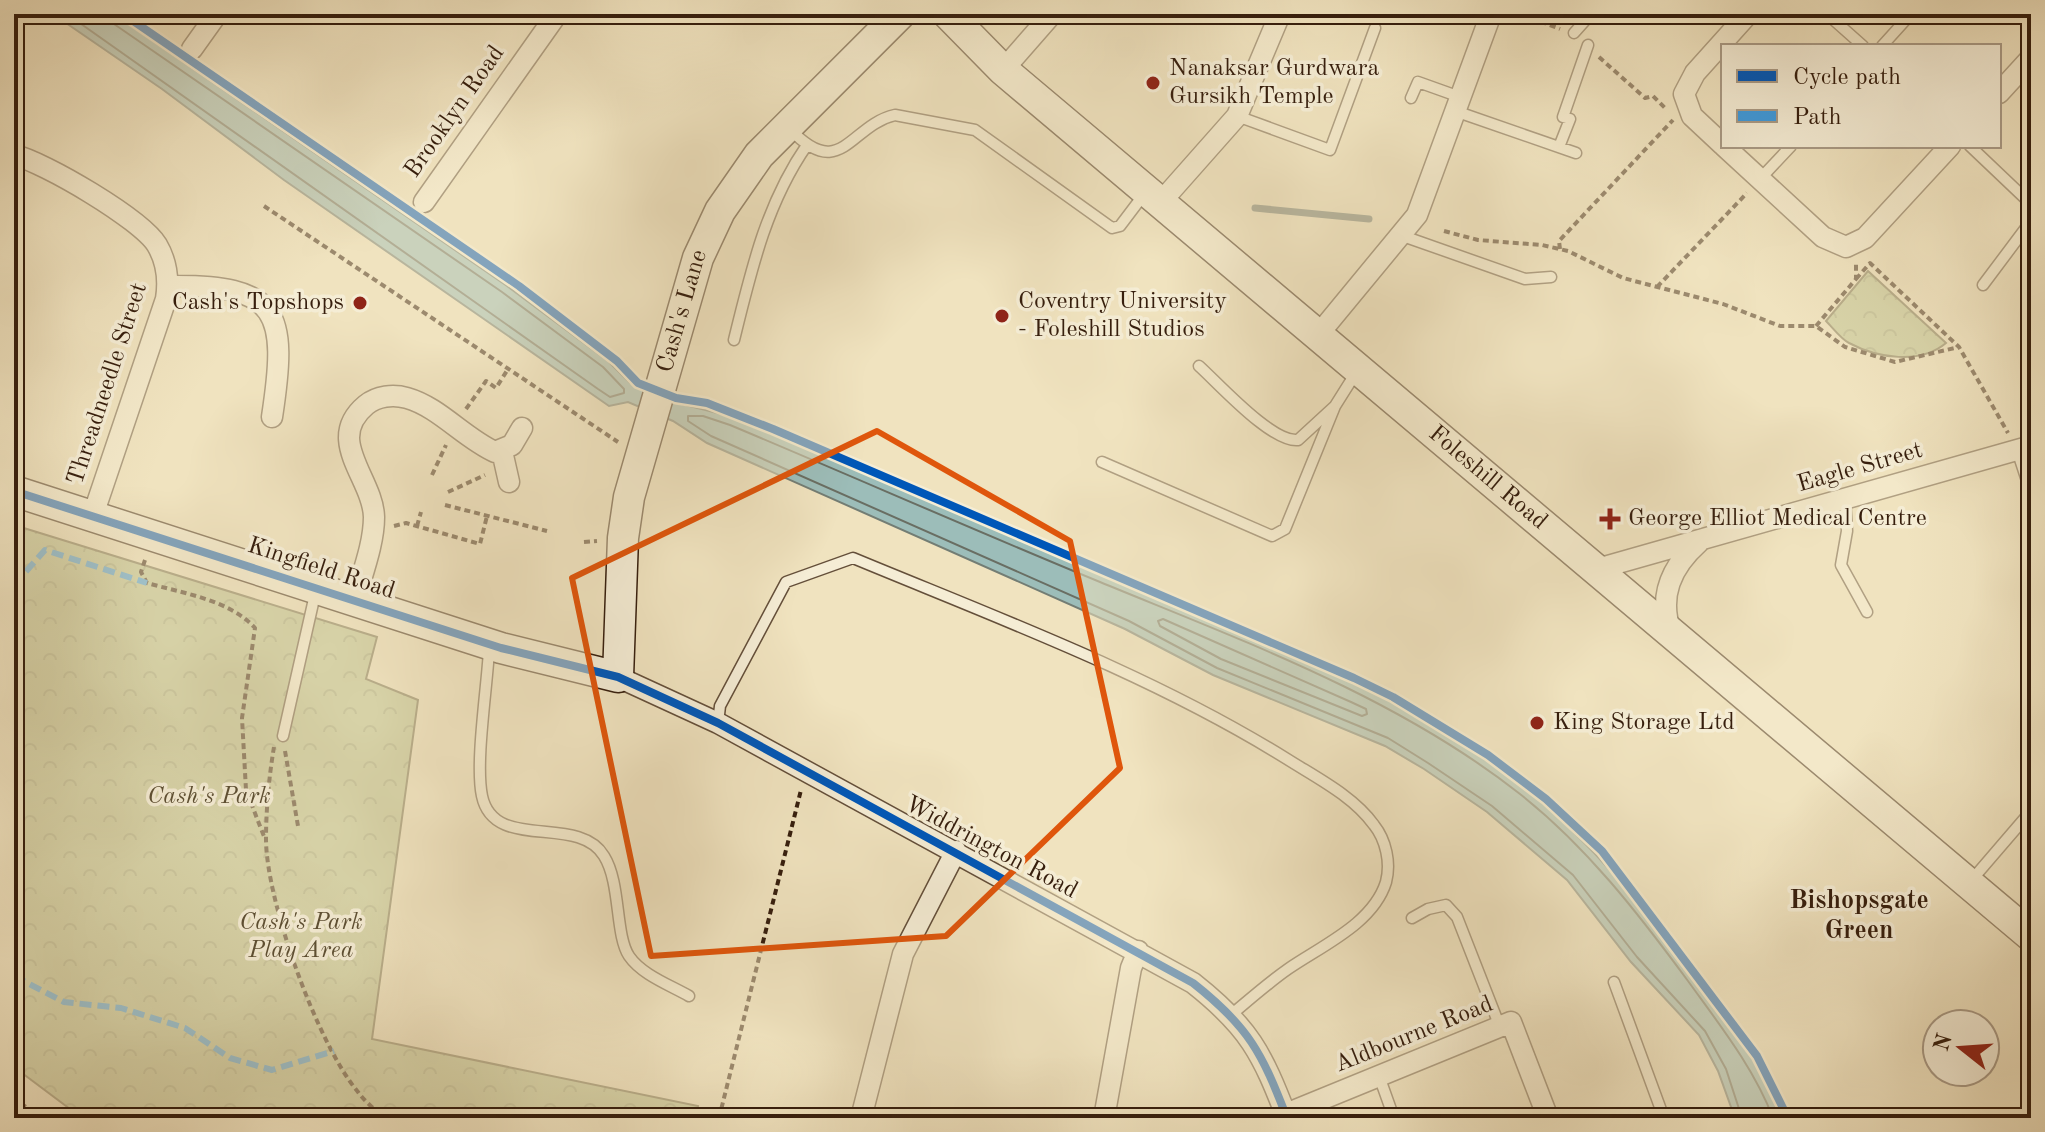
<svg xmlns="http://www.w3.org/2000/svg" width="2045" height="1132" font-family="'Old Standard TT',serif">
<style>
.park{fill:url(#park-crowns);stroke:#79704e;stroke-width:2}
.water{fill:#9cbdb9;stroke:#737d74;stroke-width:2}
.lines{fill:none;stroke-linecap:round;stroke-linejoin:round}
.shore{stroke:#696e63;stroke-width:2}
.stream{stroke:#737d74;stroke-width:7}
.lane-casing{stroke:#644f3a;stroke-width:13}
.street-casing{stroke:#644f3a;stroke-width:23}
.secondary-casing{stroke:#361e0d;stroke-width:33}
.path{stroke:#361e0d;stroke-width:4;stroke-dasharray:6 4;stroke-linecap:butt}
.lane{stroke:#f5edd5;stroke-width:10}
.street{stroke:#f5edd5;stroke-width:20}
.secondary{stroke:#f5edd5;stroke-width:30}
.rail{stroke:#361e0d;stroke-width:6;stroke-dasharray:14 14;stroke-linecap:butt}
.quiet{stroke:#3e9bde;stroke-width:6;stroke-dasharray:12 6;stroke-linecap:butt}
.cycleway-casing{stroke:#f5edd5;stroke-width:13}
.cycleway{stroke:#0057b8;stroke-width:8}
.marked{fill:none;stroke:#df560c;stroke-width:6;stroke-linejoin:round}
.poi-dot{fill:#8f2418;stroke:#f5edd5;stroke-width:3}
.labels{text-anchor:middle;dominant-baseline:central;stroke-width:7;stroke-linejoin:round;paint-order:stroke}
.poi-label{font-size:24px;fill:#361e0d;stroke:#f5edd5;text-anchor:start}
.street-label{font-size:24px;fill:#361e0d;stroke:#f5edd5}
.park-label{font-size:24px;font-style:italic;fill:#5e5034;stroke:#f5edd5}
.neighbourhood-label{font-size:26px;font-weight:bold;fill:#361e0d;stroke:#f5edd5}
</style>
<defs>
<pattern id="park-crowns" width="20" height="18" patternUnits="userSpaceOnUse" patternTransform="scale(2)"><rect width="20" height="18" fill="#bcc390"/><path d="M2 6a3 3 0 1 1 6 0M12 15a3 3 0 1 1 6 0" fill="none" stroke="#a2a77b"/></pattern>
</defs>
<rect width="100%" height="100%" fill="#f0e3bf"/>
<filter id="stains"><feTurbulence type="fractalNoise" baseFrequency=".0025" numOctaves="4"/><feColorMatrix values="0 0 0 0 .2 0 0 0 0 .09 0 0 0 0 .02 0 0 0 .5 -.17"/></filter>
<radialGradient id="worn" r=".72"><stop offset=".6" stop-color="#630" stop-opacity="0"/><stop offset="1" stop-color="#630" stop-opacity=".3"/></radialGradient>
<path class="park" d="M 1868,271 L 1946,343 C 1920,365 1877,358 1849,343 C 1841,339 1833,328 1826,321 Z
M 14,525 L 377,637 L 366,679 L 418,700 L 372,1039 L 698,1106 L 696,1118 L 82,1118 L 14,1067 Z"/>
<path class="water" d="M 53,14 L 114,14 L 507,286 L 608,361 L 630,383 L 682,404 L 733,417 C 881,481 1029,542 1177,605 C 1297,657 1427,706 1528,790 C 1592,844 1644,907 1693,974 C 1725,1018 1764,1065 1781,1118 L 1735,1118 L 1718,1071 L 1699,1035 L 1631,962 L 1567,880 L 1487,812 L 1424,769 L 1385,746 L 1213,675 L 1125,629 L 707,443 L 673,421 L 628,402 L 609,406 L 284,180 L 162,89 Z"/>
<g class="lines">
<path class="shore" d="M 67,14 L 598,389 L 610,397 L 624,393 L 624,389 L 603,367 L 502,292 L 114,24 L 110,14
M 1163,619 L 1351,702 L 1366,709 L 1367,714 L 1362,716 L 1221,659 L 1160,626 L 1158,621 Z
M 1742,1118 L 1726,1069 L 1705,1031 L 1637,957 L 1573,875 L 1492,806 L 1428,763 L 1388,738 L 1217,668 L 1129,621 L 711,436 L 688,421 L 688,416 L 703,416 L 730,425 C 854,477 976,531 1100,582 C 1243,641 1397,697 1520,794 C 1586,846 1638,913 1688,981 C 1719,1024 1754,1068 1773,1118"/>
<path class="stream" d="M 1255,208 L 1369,219"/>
<g class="lane-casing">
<path id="lane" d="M 1827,14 L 1863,46
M 1574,33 L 1591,14
M 1882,46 L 1911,14
M 1411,98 L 1418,82 L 1460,97
M 1455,111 L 1576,153
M 1237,116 L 1330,150 L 1375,28
M 790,129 C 841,183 850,125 895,115 L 975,130 L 1112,228 L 1120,226 L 1145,193
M 1970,146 L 2031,204
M 1559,147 L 1570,119 L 1563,117 L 1588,45
M 1760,179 L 1791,146
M 1400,235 L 1525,279 L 1551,277
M 1983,285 L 2031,221
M 734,340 C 751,271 766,204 807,145
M 1199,366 C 1219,384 1272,443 1298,440 L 1335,406 L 1357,371
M 2017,450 L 2031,493
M 1102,462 L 1272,536 L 1285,529 L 1335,406
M 1845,499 L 1847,531 L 1841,565 L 1867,612
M 489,650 C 487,688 475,763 482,796 C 494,853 578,813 604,856 C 621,883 615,935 629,956 C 642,975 670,985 689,996
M 718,723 L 720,706 L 786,582 L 853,558 C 1000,619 1152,675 1287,759 C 1317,778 1353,796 1374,825 C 1386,840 1391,863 1386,882 C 1373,924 1321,946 1288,969 C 1268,983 1250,999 1231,1015
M 283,736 L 316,590
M 1970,882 L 2031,811
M 1412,918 L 1428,909 L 1446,905 L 1457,917 L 1500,1027
M 1614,982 L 1664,1118
M 1379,1076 L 1394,1118"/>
</g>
<g class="street-casing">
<path id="street" d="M 192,49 L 217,14
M 1003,70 L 1052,14
M 1999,93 L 2031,58
M 1723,145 L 1692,116 L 1684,94 L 1695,73 L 1748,14
M 1724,146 L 1823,237 L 1846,247 L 1865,238 L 1950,146
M 14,155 C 44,162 141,219 157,245 C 167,262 169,280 166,299 L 92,518
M 424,202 L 557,14
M 1160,203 L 1237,116 L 1280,14
M 168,286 C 280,284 288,312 272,417
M 1318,335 L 1417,215 L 1491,14
M 502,451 L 509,482
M 1597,569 L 2031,446
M 355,600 C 362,574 374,544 374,517 C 373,478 324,440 366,405 C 377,396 393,394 407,398 C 439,407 464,438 495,452 L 512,445 L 522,428
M 1671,633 C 1658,596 1671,567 1699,542
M 618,677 L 718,723 L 1193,983 C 1249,1027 1262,1053 1287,1118
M 1286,1114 L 1511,1022 L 1548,1118
M 861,1118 L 903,954 L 956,851
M 1104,1118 L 1131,968 L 1138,951"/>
</g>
<g class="secondary-casing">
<g id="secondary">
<path id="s1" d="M 948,14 L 1003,70 L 2031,936"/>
<path id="s2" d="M 14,491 L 501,648 L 618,677 L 623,538 L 629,497 L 698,258 L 720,211 L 759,155 L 900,14"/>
</g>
</g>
<path class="path" d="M 1522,14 L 1560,29
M 1599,57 L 1645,98 L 1653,96 L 1665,108
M 264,206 L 618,442
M 1444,231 L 1478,240 L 1542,245 L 1568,251 L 1623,278 L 1723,304 L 1780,326 L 1816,326 L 1845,347 L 1895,362 L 1959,347
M 1560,249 L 1559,241 L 1673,120
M 1856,279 L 1870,263 L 1959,347 L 2008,433
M 1657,287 L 1747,193
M 1816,326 L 1856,279 L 1856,263
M 466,409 L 486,381 L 496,388 L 508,369
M 432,475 L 446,445
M 448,492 L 485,475
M 445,505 L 547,531
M 394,526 L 406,523 L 480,544 L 487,516
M 417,526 L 421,512
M 584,542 L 597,541
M 145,560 L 141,572 L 147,583 C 182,593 230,600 255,628 L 242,718 L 246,790 L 265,839
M 274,747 C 269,776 266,810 266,839 C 266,901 318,1045 358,1092 C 365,1102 376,1110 384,1118
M 285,751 L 298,826
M 719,1118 L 801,790"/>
<use href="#lane" class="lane"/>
<use href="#street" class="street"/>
<use href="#secondary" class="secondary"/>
<path class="rail" d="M 14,1099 L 38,1118"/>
<path class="quiet" d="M 14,585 L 45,550 L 147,583
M 14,976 L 64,1002 L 121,1008 L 185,1028 L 230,1058 L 272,1070 L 334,1051
M 382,1116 L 382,1118"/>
<g class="cycleway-casing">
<path id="cycleway" d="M 123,14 L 519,286 L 617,361 L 638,383 L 676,398 L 707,403 L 773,429 L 1354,678 L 1393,697 L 1488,755 L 1546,799 L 1602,851 L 1757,1056 L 1788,1118
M 14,491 L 501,648 L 618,677 L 718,723 L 1193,983 C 1249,1027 1262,1053 1287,1118"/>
</g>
<use href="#cycleway" class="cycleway"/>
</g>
<path d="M0 0H2045V1132H0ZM 877,431 L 1070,541 L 1120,768 L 946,936 L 651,956 L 572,578 Z" fill="#f0e3bf" fill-opacity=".55" fill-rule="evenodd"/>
<path class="marked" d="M 877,431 L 1070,541 L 1120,768 L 946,936 L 651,956 L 572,578 Z"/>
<g class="poi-dot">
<circle cx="1153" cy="83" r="8"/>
<circle cx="360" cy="303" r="8"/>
<circle cx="1002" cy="316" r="8"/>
<path d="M1606 507h8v8h8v8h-8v8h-8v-8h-8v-8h8z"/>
<circle cx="1537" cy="723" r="8"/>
</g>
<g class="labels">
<g class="poi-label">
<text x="1169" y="69">Nanaksar Gurdwara<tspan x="1169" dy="28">Gursikh Temple</tspan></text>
<text x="1018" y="302">Coventry University<tspan x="1018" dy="28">- Foleshill Studios</tspan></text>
<text x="344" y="303" text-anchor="end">Cash's Topshops</text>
<text x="1628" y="519">George Elliot Medical Centre</text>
<text x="1553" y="723">King Storage Ltd</text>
</g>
<g class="street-label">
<text transform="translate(455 112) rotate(-55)">Brooklyn Road</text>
<text stroke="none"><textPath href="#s2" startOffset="1006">Cash's Lane</textPath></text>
<text transform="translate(108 384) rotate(-72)">Threadneedle Street</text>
<text transform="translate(1860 468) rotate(-16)">Eagle Street</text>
<text stroke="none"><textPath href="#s1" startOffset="712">Foleshill Road</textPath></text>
<text transform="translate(321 569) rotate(18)">Kingfield Road</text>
<text transform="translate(991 848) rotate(28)">Widdrington Road</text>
<text transform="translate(1414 1035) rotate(-22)">Aldbourne Road</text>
</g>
<g class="park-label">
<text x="209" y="797">Cash's Park</text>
<text x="301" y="923">Cash's Park<tspan x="301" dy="28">Play Area</tspan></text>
</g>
<g class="neighbourhood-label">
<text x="1859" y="901">Bishopsgate<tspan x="1859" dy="30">Green</tspan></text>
</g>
</g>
<rect width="2045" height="1132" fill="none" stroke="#f0e3bf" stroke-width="48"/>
<rect x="16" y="16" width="2013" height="1100" fill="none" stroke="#361e0d" stroke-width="4"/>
<rect x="24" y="24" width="1997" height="1084" fill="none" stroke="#361e0d" stroke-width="2"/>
<rect x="1721" y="44" width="280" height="104" fill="#f5edd5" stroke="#a99a85" stroke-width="2"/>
<rect x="1737" y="70" width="40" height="12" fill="#0057b8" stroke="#a99a85" stroke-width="2"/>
<text x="1793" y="84" font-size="24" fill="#361e0d">Cycle path</text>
<rect x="1737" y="110" width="40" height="12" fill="#3e9bde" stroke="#a99a85" stroke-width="2"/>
<text x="1793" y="124" font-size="24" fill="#361e0d">Path</text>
<g transform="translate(1961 1048) rotate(287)"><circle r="38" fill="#f5edd5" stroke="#a99a85" stroke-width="2"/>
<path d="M0-6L14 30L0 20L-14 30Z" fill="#8f2418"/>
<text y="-12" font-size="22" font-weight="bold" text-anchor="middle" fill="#361e0d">N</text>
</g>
<rect width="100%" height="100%" filter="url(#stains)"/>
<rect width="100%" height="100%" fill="url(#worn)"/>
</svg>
